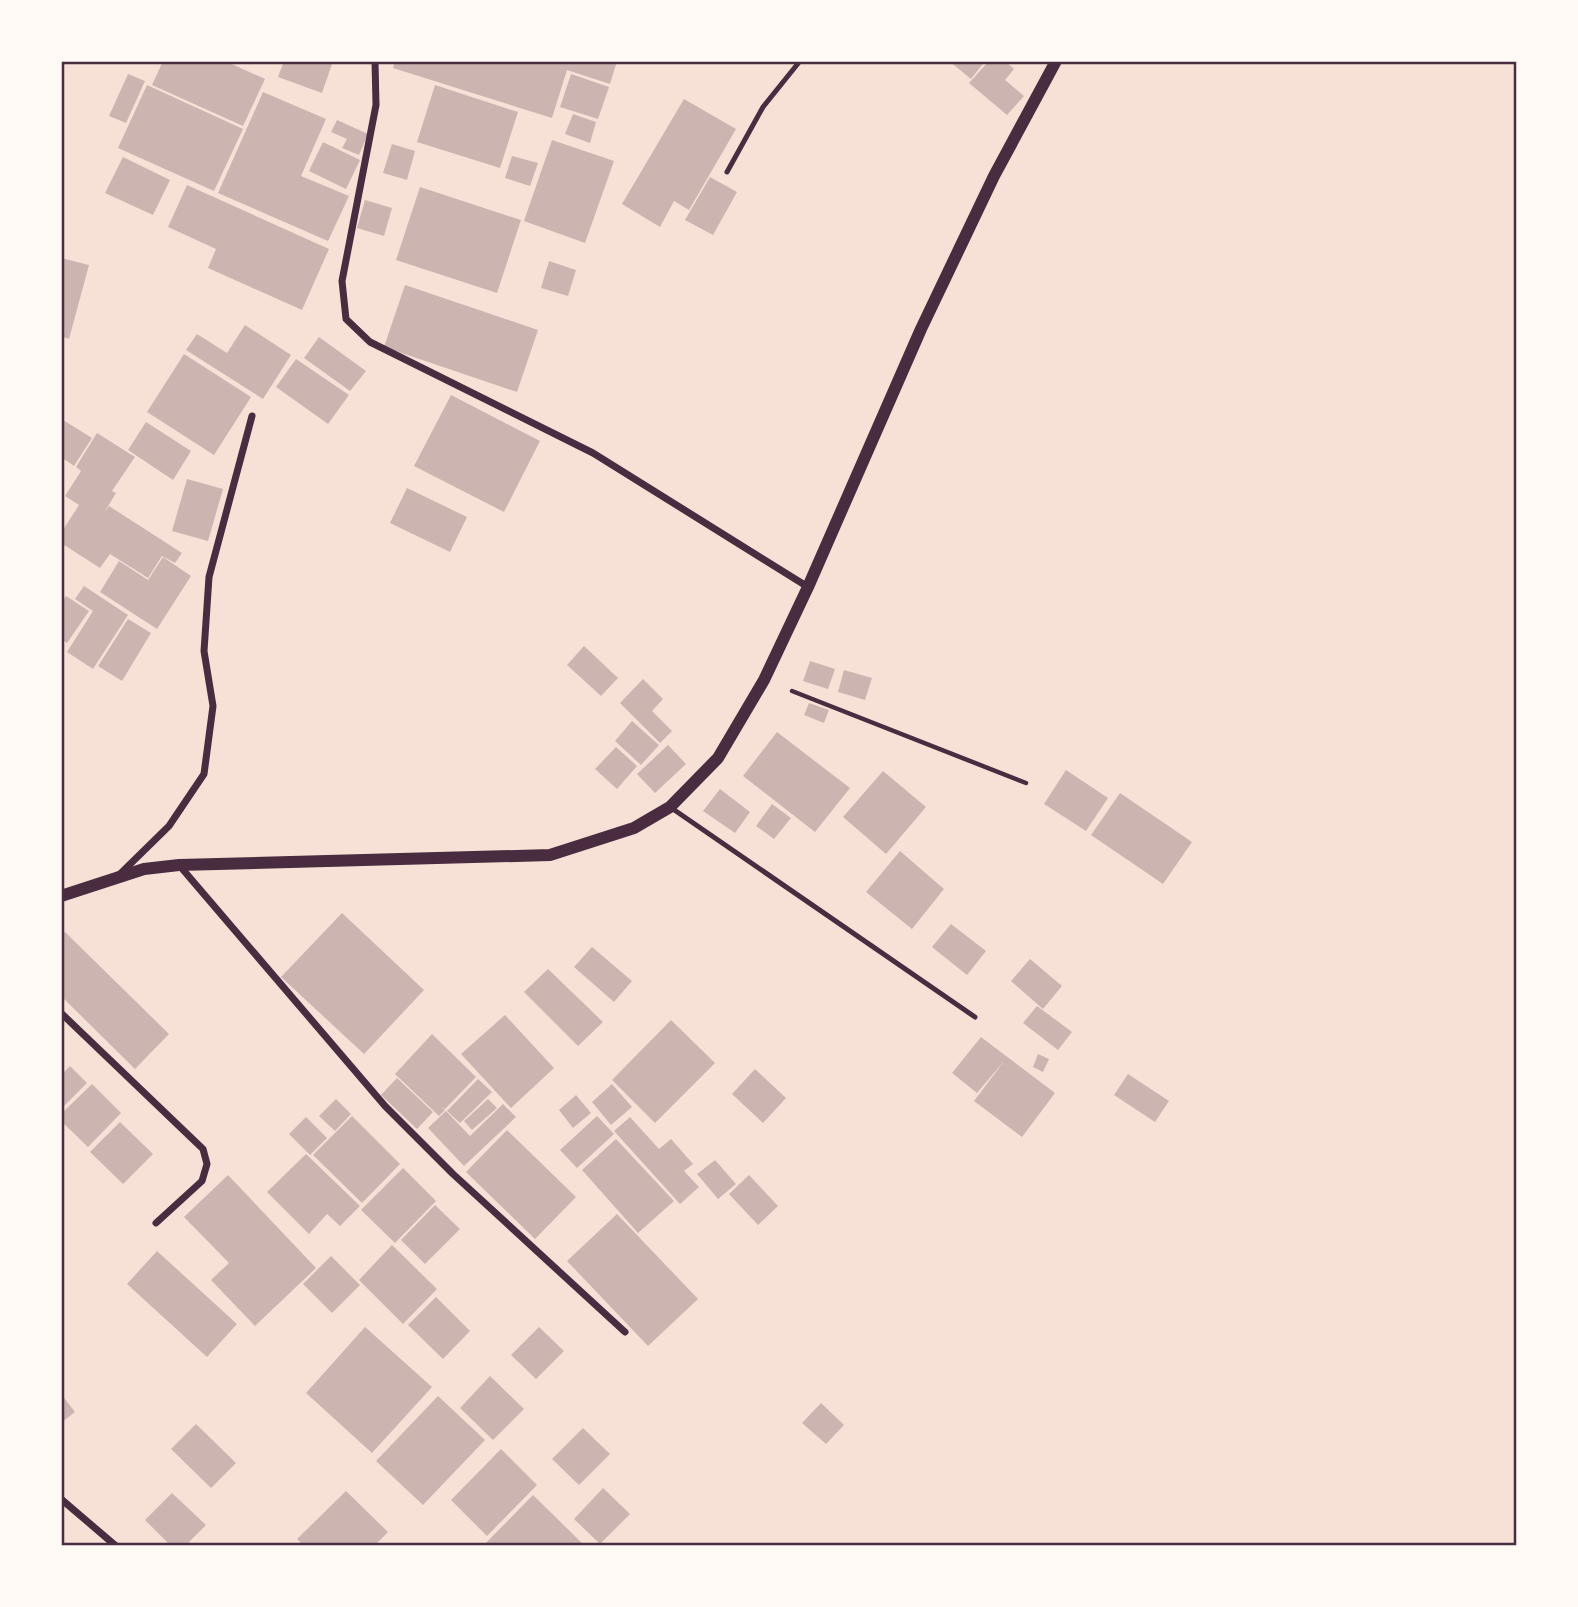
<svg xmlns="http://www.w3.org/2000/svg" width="1578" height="1607" font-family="'Work Sans',sans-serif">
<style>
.building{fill:#ccb4b1}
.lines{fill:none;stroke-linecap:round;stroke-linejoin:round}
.path{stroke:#4a2c40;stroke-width:4.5}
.service{stroke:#4a2c40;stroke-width:5}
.minor{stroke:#4a2c40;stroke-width:7}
.tertiary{stroke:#4a2c40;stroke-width:12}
.neatline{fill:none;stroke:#4a2c40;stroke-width:2.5}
</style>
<rect width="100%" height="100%" fill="#f7e1d7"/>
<path class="building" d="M 163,61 L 225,61 L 265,79 L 243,126 L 152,85 Z
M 284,61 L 325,61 L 332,64 L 322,93 L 278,77 Z
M 395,61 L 617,61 L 610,84 L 567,70 L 552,118 L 393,68 Z
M 949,61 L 985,61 L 971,79 Z
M 989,61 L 1005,61 L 1014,69 L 1005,80 L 1024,96 L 1007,115 L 969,83 Z
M 128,74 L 145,81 L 126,123 L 109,116 Z
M 571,74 L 609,87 L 598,119 L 560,107 Z
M 147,85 L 243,129 L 214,191 L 118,148 Z
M 435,85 L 518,112 L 500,168 L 417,142 Z
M 263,92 L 326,119 L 301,176 L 349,196 L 328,241 L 218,193 Z
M 684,99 L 736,129 L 689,210 L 674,201 L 660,227 L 622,204 Z
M 573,114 L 596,122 L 590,143 L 565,134 Z
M 337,120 L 368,134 L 359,155 L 342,148 L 347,139 L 331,132 Z
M 552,140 L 614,161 L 585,243 L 524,221 Z
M 323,142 L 360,160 L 346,189 L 309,171 Z
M 392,144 L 415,151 L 407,180 L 383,173 Z
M 512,156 L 538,163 L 530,186 L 505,178 Z
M 123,157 L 170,180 L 153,215 L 105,193 Z
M 710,177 L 737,192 L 713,235 L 685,220 Z
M 187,185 L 329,249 L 302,310 L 208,268 L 216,249 L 168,227 Z
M 420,187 L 521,220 L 497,293 L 396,260 Z
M 365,200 L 392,208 L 384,236 L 357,228 Z
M 61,258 L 89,265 L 69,339 L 61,336 Z
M 549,261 L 576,270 L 568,296 L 541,288 Z
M 405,285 L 538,330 L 517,392 L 384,347 Z
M 245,325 L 291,355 L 263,399 L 186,350 L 197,334 L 227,353 Z
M 319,337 L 366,371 L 350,391 L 304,358 Z
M 184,354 L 251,397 L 214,455 L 147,412 Z
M 296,359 L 349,395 L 328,424 L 276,387 Z
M 451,395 L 540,441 L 504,512 L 414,466 Z
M 63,420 L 92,438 L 74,466 L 61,457 L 61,423 Z
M 146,422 L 191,451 L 173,480 L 128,450 Z
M 97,433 L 135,457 L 112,491 L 116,493 L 104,513 L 109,506 L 182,553 L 175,563 L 162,556 L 148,578 L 110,554 L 100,568 L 61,543 L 61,533 L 79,505 L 65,496 L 81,471 L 76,467 Z
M 187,479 L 223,489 L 208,541 L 172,531 Z
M 407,488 L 467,517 L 450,552 L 390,523 Z
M 163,557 L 191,576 L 157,629 L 100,592 L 119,561 L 148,580 Z
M 84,586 L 128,615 L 93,669 L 67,652 L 93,611 L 75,599 Z
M 66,596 L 89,611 L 67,643 L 61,639 L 61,603 Z
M 128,619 L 151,633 L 122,681 L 98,666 Z
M 584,646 L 618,678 L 601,696 L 567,665 Z
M 810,661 L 835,669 L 828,689 L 803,681 Z
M 844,670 L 872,678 L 865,700 L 838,692 Z
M 643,679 L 663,699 L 652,711 L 672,731 L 660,743 L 620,703 Z
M 809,703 L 829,710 L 824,723 L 804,715 Z
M 632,721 L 659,745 L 641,765 L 615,741 Z
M 777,732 L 850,788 L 815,832 L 743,776 Z
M 668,745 L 686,764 L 655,793 L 637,774 Z
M 616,747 L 637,766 L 617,789 L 595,769 Z
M 1066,770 L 1108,798 L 1086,831 L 1044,804 Z
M 883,771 L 926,807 L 886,854 L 843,817 Z
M 720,789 L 750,812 L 735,833 L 703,811 Z
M 1120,793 L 1192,842 L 1163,884 L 1091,835 Z
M 772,804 L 791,818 L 774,839 L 756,826 Z
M 900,851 L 944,889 L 912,929 L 866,892 Z
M 342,913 L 424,990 L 364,1054 L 281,977 Z
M 951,924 L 986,951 L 967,975 L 932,947 Z
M 65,932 L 169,1034 L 135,1069 L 61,996 L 61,935 Z
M 592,947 L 632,981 L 614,1002 L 574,967 Z
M 1030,959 L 1062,986 L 1043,1009 L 1011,981 Z
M 548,969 L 603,1022 L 578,1046 L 524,992 Z
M 1037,1006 L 1072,1032 L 1058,1050 L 1023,1023 Z
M 505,1015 L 554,1068 L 511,1108 L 461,1054 Z
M 671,1020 L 715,1063 L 655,1123 L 612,1080 Z
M 432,1034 L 476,1077 L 445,1109 L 441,1106 L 445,1110 L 439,1116 L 395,1074 Z
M 981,1037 L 1055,1093 L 1022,1137 L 974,1101 L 1005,1060 L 977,1093 L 952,1073 Z
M 1038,1054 L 1049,1059 L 1043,1072 L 1033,1067 Z
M 70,1066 L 87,1083 L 61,1109 L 61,1075 Z
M 755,1069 L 786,1098 L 763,1123 L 732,1094 Z
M 1128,1074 L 1169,1101 L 1155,1122 L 1114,1095 Z
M 397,1078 L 433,1112 L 417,1129 L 381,1095 Z
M 478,1079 L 492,1092 L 460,1123 L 447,1111 Z
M 92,1084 L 121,1113 L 88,1147 L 61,1121 L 61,1114 Z
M 612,1084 L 632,1107 L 611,1125 L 592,1102 Z
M 576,1095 L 591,1113 L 573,1128 L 559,1110 Z
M 336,1099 L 351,1114 L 335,1131 L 319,1116 Z
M 488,1099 L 497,1108 L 472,1130 L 464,1121 Z
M 503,1104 L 516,1117 L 464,1166 L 428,1128 L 446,1111 L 470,1136 Z
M 352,1116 L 400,1164 L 362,1203 L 313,1155 Z
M 597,1116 L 614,1134 L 577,1168 L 560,1150 Z
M 306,1117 L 327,1138 L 310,1155 L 289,1134 Z
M 630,1117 L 659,1149 L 671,1139 L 693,1164 L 684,1171 L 699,1187 L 680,1204 L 614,1131 Z
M 120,1122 L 153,1154 L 123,1184 L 90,1152 Z
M 507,1130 L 576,1197 L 535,1239 L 466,1172 Z
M 616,1139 L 674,1201 L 638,1233 L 582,1170 Z
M 306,1154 L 360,1206 L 340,1226 L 327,1214 L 309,1234 L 267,1192 Z
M 715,1160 L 736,1184 L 718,1199 L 697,1174 Z
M 403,1168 L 436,1201 L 395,1243 L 361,1210 Z
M 228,1175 L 316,1268 L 255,1326 L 211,1280 L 229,1263 L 184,1217 Z
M 749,1175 L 778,1206 L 758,1225 L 729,1194 Z
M 435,1205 L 460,1229 L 425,1264 L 401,1240 Z
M 617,1214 L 698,1299 L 648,1346 L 567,1261 Z
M 392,1245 L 437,1289 L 403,1324 L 359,1280 Z
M 157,1251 L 237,1324 L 207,1357 L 127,1284 Z
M 331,1256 L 360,1285 L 332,1313 L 303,1284 Z
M 436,1297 L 470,1331 L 443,1359 L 408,1325 Z
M 365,1327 L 432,1387 L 372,1453 L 306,1393 Z
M 539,1327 L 564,1351 L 536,1379 L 511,1355 Z
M 490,1376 L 524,1409 L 493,1440 L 460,1408 Z
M 61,1394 L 75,1412 L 61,1423 Z
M 438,1396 L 485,1440 L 423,1505 L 376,1461 Z
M 821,1403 L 844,1425 L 826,1444 L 802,1423 Z
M 196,1424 L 236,1463 L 211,1488 L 171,1449 Z
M 583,1428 L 610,1454 L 579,1485 L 552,1459 Z
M 501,1449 L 537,1485 L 487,1536 L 451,1500 Z
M 603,1488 L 630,1514 L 600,1544 L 574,1519 Z
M 346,1491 L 388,1532 L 374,1546 L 304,1546 L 297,1539 Z
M 172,1493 L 206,1525 L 185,1546 L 171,1546 L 145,1520 Z
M 533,1495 L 585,1546 L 483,1546 Z"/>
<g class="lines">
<path class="path" d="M 792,691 L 1026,783"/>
<path class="service" d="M 727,172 L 763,107 L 800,61
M 670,807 L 975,1017"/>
<path class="minor" d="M 375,61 L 376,105 L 342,281 L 346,319 L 370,342 L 593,453 L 808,587
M 179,865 L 385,1106 L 453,1174 L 625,1332
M 120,874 L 169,826 L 204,774 L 213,706 L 204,651 L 209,577 L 252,416
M 61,1013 L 203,1149 L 207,1164 L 202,1181 L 156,1223
M 61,1499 L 116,1546"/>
<path class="tertiary" d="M 61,896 L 144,869 L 179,865 L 550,855 L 634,828 L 670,807 L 718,758 L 764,680 L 808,587 L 921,329 L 994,176 L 1056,61"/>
</g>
<rect width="1578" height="1607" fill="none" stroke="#fffaf5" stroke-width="126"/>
<rect x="63" y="63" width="1452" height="1481" class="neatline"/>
</svg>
